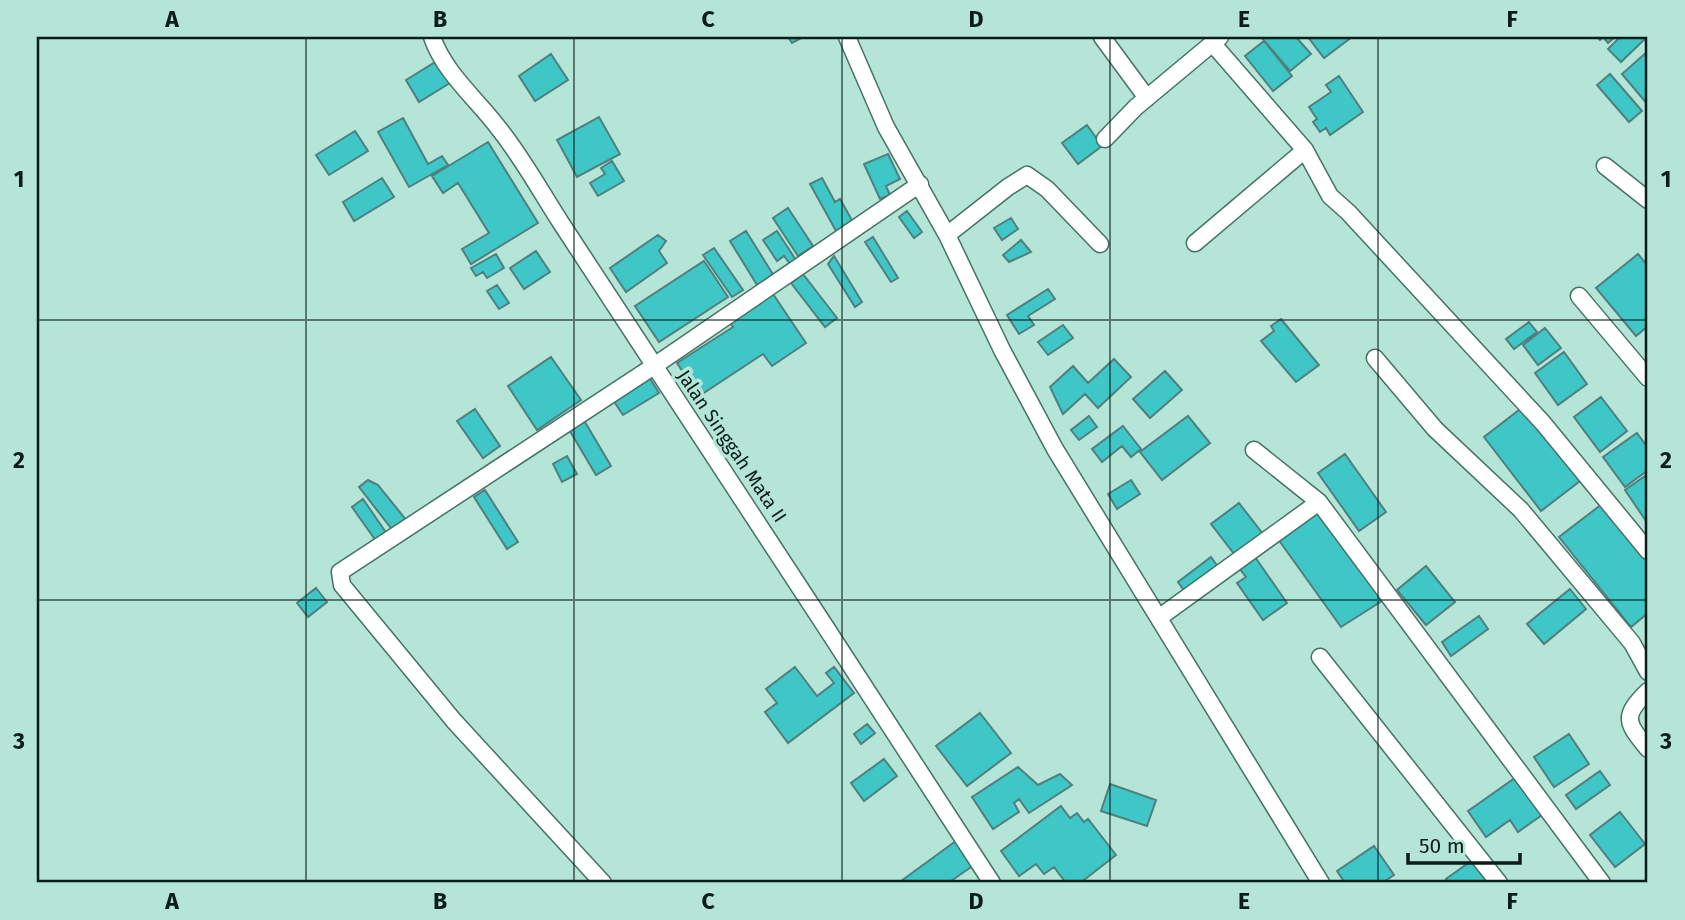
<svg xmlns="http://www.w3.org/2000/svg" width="1685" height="920" font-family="'Fira Sans',sans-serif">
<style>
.building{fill:#3ec7c6;stroke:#4f807f;stroke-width:2}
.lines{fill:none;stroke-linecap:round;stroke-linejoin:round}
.minor-casing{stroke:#457266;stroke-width:19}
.minor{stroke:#fff;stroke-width:16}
.grid{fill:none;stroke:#0b1d19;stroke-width:2;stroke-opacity:0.55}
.labels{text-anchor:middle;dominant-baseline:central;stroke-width:7;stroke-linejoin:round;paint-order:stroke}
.street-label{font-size:19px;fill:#0b1d19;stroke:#b5e5d7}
.neatline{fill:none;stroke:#0b1d19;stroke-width:2.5}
.grid-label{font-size:23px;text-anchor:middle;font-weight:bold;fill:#0b1d19}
</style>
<rect width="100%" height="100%" fill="#b5e5d7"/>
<path class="building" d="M 788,37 L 803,37 L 792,43 Z
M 1261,37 L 1296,37 L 1311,54 L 1290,71 Z
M 1308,37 L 1352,37 L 1324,58 Z
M 1597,37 L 1615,37 L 1608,43 L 1603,37 L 1600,40 Z
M 1620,37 L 1647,37 L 1621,62 L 1608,49 Z
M 1264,41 L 1292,76 L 1273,91 L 1245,56 Z
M 1648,51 L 1648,105 L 1622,74 Z
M 551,54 L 568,80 L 535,101 L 519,76 Z
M 437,61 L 450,83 L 419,102 L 406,80 Z
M 1610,74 L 1642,111 L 1629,122 L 1597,85 Z
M 1339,76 L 1363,112 L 1330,135 L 1326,128 L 1320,132 L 1313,122 L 1317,119 L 1309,107 L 1331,92 L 1326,85 Z
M 599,117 L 620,154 L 577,177 L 557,140 Z
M 403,118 L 428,164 L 442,156 L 448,165 L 409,187 L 378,132 Z
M 1087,125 L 1102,146 L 1078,164 L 1062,143 Z
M 355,131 L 368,151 L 329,175 L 316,155 Z
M 488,142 L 538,223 L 471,264 L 462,249 L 489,233 L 458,183 L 443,193 L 432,176 Z
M 888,154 L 900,179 L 886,186 L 890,195 L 880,199 L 864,164 Z
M 612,161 L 624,181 L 598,196 L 590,183 L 605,174 L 601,168 Z
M 382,178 L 394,197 L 354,221 L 343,202 Z
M 822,178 L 835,202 L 840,199 L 853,222 L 836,231 L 810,184 Z
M 788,208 L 813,246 L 798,256 L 773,218 Z
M 907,211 L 922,232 L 914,238 L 899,217 Z
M 1011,218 L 1018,229 L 1002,240 L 994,228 Z
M 746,231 L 774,276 L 757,285 L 730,241 Z
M 777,231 L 796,260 L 790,264 L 784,256 L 777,261 L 763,240 Z
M 658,235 L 666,241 L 659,251 L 667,263 L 626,292 L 610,268 Z
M 873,237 L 898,278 L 891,282 L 865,242 Z
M 1021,240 L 1031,252 L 1009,262 L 1003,255 Z
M 714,248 L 743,290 L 732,297 L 703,255 Z
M 536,251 L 550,272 L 524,289 L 510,268 Z
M 496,254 L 504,268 L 487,278 L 483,272 L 476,276 L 471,268 Z
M 1638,254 L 1648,266 L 1648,326 L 1636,336 L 1596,288 Z
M 834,256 L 862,302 L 855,307 L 828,264 Z
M 704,261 L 728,297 L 659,342 L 635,306 Z
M 803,274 L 837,318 L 825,327 L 791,283 Z
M 497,285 L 509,303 L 499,309 L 487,291 Z
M 1048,289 L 1055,299 L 1028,316 L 1034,325 L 1019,334 L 1007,315 Z
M 771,291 L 806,343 L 772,366 L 763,354 L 699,396 L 677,363 L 733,327 L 728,319 Z
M 1281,319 L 1319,365 L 1296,382 L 1261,341 L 1274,331 L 1271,326 Z
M 1529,322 L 1537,332 L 1514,349 L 1506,339 Z
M 1063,325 L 1073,338 L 1048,355 L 1038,342 Z
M 1545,328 L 1561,348 L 1538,365 L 1523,345 Z
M 1564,352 L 1587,384 L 1558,405 L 1535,373 Z
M 551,357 L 581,400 L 537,430 L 508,386 Z
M 1114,359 L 1131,377 L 1098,408 L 1085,394 L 1063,414 L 1050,387 L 1073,366 L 1088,383 Z
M 1165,371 L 1182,390 L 1150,418 L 1133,399 Z
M 647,374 L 659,393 L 623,415 L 611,397 Z
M 1601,397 L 1627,431 L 1600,452 L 1574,417 Z
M 1523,407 L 1580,481 L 1541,511 L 1484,437 Z
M 475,409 L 500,446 L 483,458 L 457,421 Z
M 1089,416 L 1097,427 L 1079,440 L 1071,430 Z
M 1188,416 L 1210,443 L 1162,480 L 1140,452 Z
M 582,417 L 611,466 L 596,475 L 567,426 Z
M 1123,426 L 1141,449 L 1131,457 L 1122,446 L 1102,462 L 1092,449 Z
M 1637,433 L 1648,448 L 1648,470 L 1625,487 L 1603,457 Z
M 1345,454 L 1386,512 L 1359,531 L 1318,473 Z
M 567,456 L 577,474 L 562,482 L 553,464 Z
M 1648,474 L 1648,524 L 1625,490 Z
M 368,480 L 378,485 L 407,521 L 394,532 L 359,487 Z
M 1131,480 L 1140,494 L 1117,509 L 1108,494 Z
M 485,490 L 518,542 L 507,549 L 474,497 Z
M 363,499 L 387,534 L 376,541 L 352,507 Z
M 1239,503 L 1263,534 L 1235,555 L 1211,524 Z
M 1602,504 L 1648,562 L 1648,613 L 1631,627 L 1559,537 Z
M 1316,512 L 1385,599 L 1341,627 L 1278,539 Z
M 1211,557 L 1221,571 L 1188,596 L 1178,582 Z
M 1255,557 L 1287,603 L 1263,620 L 1237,583 L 1246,577 L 1239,568 Z
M 1426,566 L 1455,602 L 1426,625 L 1397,590 Z
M 316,588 L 327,602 L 308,617 L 297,603 Z
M 1570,589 L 1586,609 L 1544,644 L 1527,624 Z
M 1479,616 L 1488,629 L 1451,656 L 1442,642 Z
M 795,667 L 817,696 L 834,683 L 826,673 L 834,667 L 854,693 L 788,743 L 765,712 L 777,703 L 766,689 Z
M 980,713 L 1011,753 L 967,786 L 936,746 Z
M 867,724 L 875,733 L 861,744 L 854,734 Z
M 1569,734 L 1589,764 L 1554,787 L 1534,757 Z
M 884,759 L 897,776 L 864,801 L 851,783 Z
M 1018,767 L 1038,785 L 1060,774 L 1072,785 L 1029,813 L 1019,799 L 1014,803 L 1019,812 L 993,829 L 972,797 Z
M 1600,771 L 1610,785 L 1576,809 L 1566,795 Z
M 1515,778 L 1542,815 L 1518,832 L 1510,820 L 1486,837 L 1468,811 Z
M 1110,784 L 1156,800 L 1147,826 L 1101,811 Z
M 1061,806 L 1070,818 L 1077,813 L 1084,822 L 1088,819 L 1116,855 L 1080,883 L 1066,883 L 1054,867 L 1044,874 L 1036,864 L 1019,876 L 1001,851 Z
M 1620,812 L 1645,844 L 1615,867 L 1590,835 Z
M 956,841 L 974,865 L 948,883 L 903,883 L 901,881 Z
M 1374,846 L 1394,875 L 1382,883 L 1345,883 L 1337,871 Z
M 1474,859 L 1491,883 L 1449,883 L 1446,879 Z"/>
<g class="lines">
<g class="minor-casing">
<path id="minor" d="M 432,37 C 445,74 477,99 500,130 C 523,159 541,192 561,223 C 704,443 850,662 992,883
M 847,37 L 886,127 L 947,235 L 1002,350 L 1055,449 L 1321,883
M 1102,37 L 1147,98
M 1213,44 L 1305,150 L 1330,196 L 1348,212 L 1543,423 L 1648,551
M 1105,139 L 1136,107 L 1220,37
M 1605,166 L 1648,200
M 947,235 L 1008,187 L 1027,175 L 1047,189 L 1100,244
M 1195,243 L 1305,150
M 1579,296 L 1648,378
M 1375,358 L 1435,429 L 1521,510 L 1632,643 L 1648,672
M 1254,450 L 1319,502 L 1602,883
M 1160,617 L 1319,502
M 1320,657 L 1499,883
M 1648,691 C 1621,717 1627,723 1648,749
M 603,883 L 454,721 L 342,585 L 340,572 L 654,366 L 920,184"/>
</g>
<use href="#minor" class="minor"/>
</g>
<path class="grid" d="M 306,37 L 306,883M 574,37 L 574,883M 842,37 L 842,883M 1110,37 L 1110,883M 1378,37 L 1378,883M 37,320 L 1648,320M 37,600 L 1648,600"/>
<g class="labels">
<g class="street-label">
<text transform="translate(732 446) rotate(56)">Jalan Singgah Mata II</text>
</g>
</g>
<rect width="1685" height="920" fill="none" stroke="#b5e5d7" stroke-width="77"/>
<path d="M1408 853v10h112v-10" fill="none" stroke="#0b1d19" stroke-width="3.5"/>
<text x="1419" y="853" font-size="21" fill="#0b1d19" stroke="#b5e5d7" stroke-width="5" paint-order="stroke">50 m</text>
<rect x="38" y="38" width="1608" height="843" class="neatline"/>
<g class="grid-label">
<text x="172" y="27">A</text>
<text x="440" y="27">B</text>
<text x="708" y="27">C</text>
<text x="976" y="27">D</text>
<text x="1244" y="27">E</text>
<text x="1512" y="27">F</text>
<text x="19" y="187">1</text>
<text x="1666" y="187">1</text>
<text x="19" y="468">2</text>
<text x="1666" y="468">2</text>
<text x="19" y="749">3</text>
<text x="1666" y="749">3</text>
<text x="172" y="909">A</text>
<text x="440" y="909">B</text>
<text x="708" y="909">C</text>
<text x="976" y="909">D</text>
<text x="1244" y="909">E</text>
<text x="1512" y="909">F</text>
</g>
</svg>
